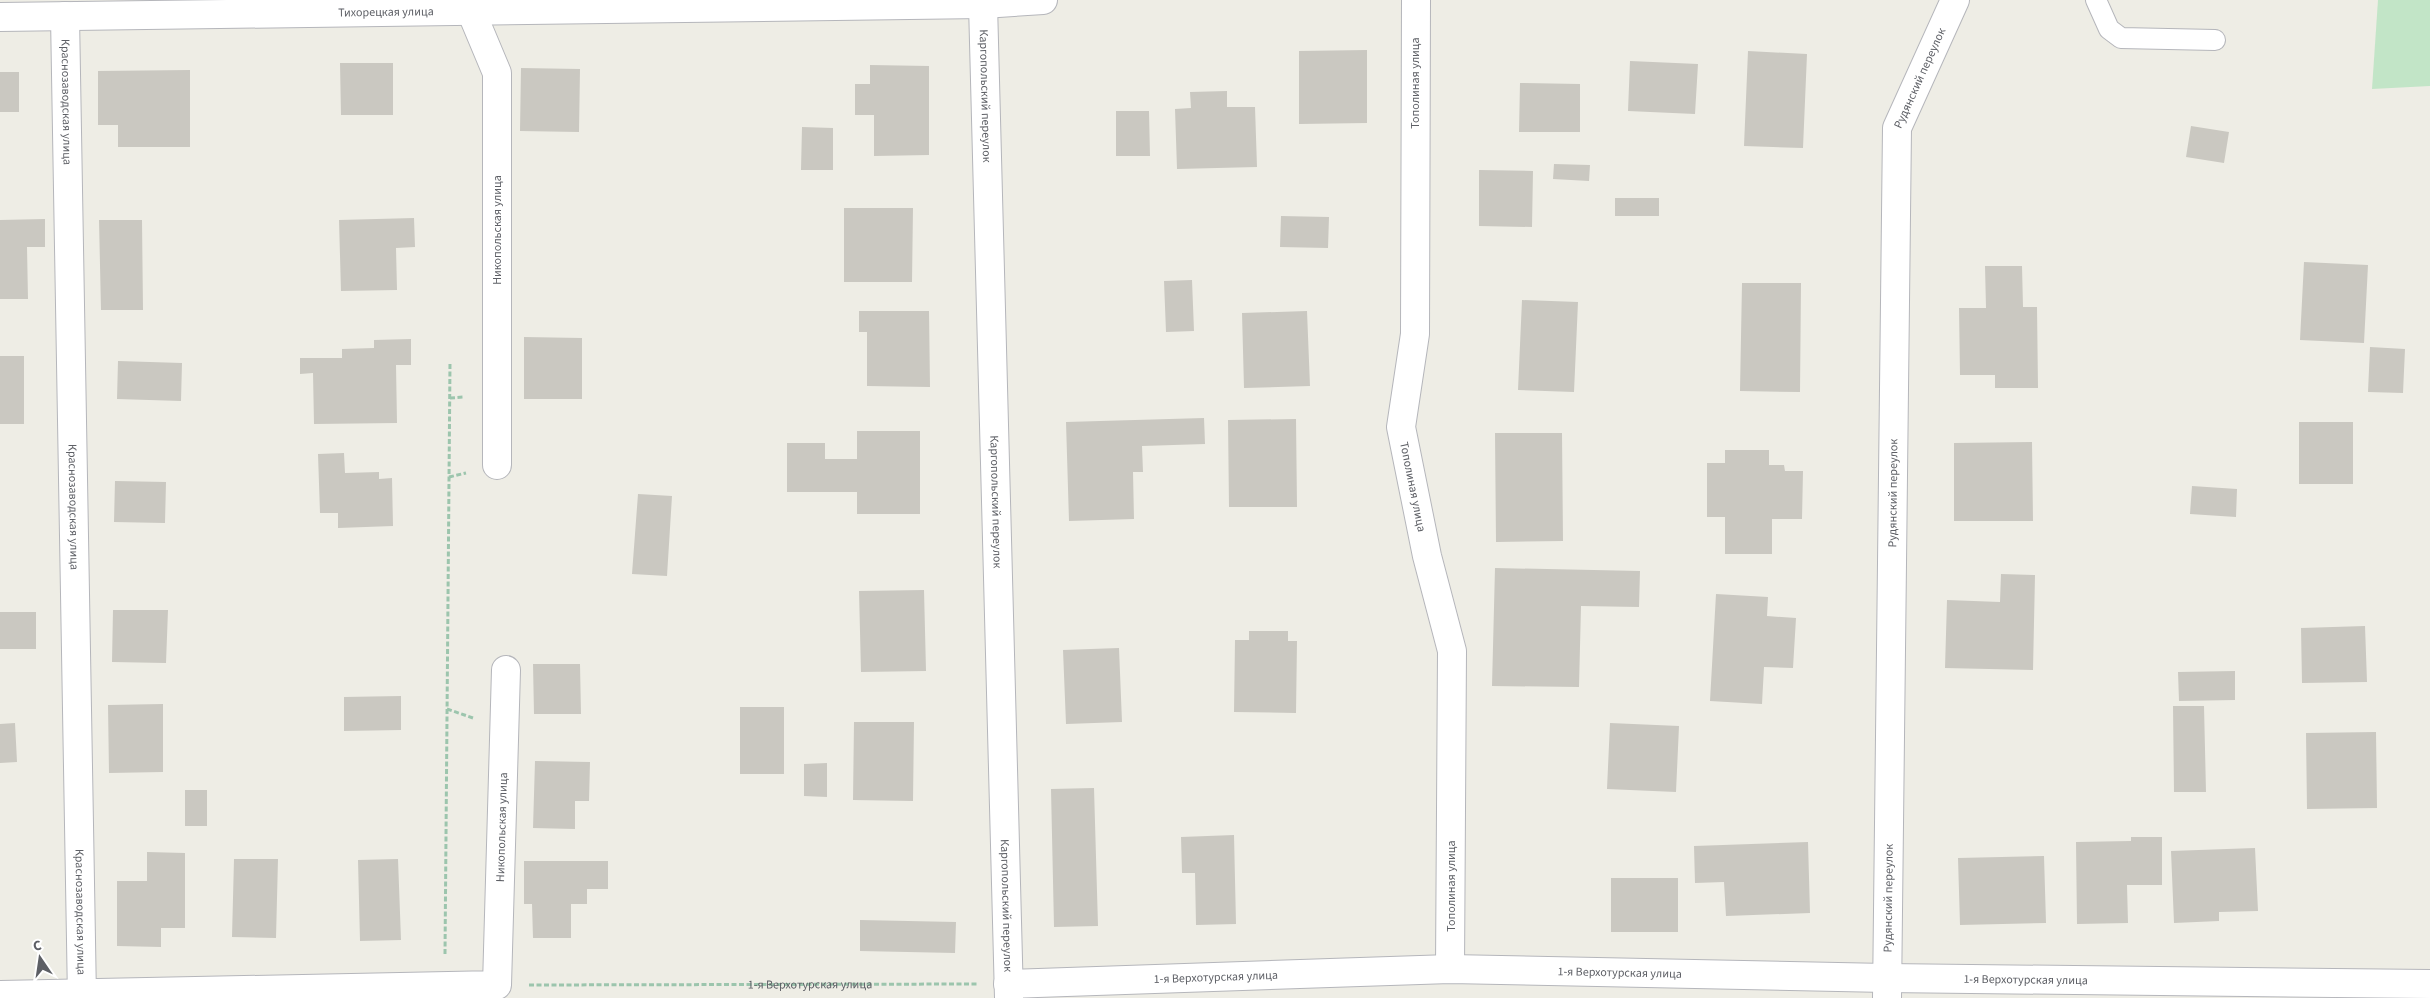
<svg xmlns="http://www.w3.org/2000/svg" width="2430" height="998" font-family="'Source Sans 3',sans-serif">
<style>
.green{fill:#c2e5c7}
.building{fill:#cac8c1}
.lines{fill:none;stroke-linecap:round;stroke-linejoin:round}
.service-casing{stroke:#b5b6bb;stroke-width:22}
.minor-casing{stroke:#b5b6bb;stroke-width:30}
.path{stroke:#9cc5ad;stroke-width:3;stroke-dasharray:5 2.5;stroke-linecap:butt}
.service{stroke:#fff;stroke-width:20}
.minor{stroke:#fff;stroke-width:28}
.labels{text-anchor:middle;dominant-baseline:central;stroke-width:4;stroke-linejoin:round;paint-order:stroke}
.street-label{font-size:12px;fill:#5d5f65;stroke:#fff}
</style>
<rect width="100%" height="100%" fill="#eeede5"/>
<path class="green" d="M 2378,0 L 2430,0 L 2430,86 L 2372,89 Z"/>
<path class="building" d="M 1367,50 L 1367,123 L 1299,124 L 1299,51 Z
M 1748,51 L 1807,54 L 1803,148 L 1744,146 Z
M 1630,61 L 1698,64 L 1695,114 L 1628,111 Z
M 340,63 L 393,63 L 393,115 L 341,115 Z
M 870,65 L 929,66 L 929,155 L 874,156 L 874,115 L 855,115 L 855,84 L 870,84 Z
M 521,68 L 580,69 L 579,132 L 520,131 Z
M 190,70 L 190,147 L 118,147 L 118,125 L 98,125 L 98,71 Z
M 0,72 L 19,72 L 19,112 L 0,112 Z
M 1520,83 L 1580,84 L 1580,132 L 1519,132 Z
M 1227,91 L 1227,107 L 1255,107 L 1257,167 L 1177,169 L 1175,109 L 1191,108 L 1190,92 Z
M 1116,111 L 1149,111 L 1150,156 L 1116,156 Z
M 2191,126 L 2229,132 L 2224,163 L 2186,157 Z
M 802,127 L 833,128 L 833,170 L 801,170 Z
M 1554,164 L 1590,165 L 1589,181 L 1553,179 Z
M 1479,170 L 1533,171 L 1532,227 L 1479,226 Z
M 1615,198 L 1659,198 L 1659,216 L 1615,216 Z
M 844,208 L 913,208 L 912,282 L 844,282 Z
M 1281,216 L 1329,217 L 1328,248 L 1280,247 Z
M 414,218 L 415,247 L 396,248 L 397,290 L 341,291 L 339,220 Z
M 45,219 L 45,247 L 27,247 L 28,299 L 0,299 L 0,220 Z
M 99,220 L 142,220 L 143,310 L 101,310 Z
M 2304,262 L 2368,265 L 2364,343 L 2300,340 Z
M 1985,266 L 2022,266 L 2023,307 L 2037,307 L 2038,388 L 1995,388 L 1995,375 L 1960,375 L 1959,308 L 1986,308 Z
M 1192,280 L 1194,331 L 1166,332 L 1164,281 Z
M 1742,283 L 1801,283 L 1800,392 L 1740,391 Z
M 1522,300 L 1578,302 L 1574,392 L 1518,390 Z
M 859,311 L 929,311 L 930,387 L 867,386 L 867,332 L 859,332 Z
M 1307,311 L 1310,386 L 1244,388 L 1242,313 Z
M 524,337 L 582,338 L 582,399 L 524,399 Z
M 411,339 L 411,365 L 396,365 L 397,423 L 314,424 L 313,373 L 300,374 L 300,358 L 342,358 L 342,349 L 374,348 L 374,340 Z
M 2370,347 L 2405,349 L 2403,393 L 2368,392 Z
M 0,356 L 24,356 L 24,424 L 0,424 Z
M 118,361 L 182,363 L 181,401 L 117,399 Z
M 1204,418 L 1205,444 L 1142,446 L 1143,472 L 1133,472 L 1134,519 L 1069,521 L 1066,422 Z
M 1296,419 L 1297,507 L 1229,507 L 1228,420 Z
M 2299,422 L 2353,422 L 2353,484 L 2299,484 Z
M 857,431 L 920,431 L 920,514 L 857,514 L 857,492 L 787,492 L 787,443 L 825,443 L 825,459 L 857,459 Z
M 1495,433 L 1562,433 L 1563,541 L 1496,542 Z
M 2032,442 L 2033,521 L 1954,521 L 1954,443 Z
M 1725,450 L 1769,450 L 1769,465 L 1784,465 L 1785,471 L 1803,471 L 1802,519 L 1772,519 L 1772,554 L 1725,554 L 1725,517 L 1707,517 L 1707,463 L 1725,463 Z
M 344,453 L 345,473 L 379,472 L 379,479 L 392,478 L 393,526 L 338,528 L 338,513 L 320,513 L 318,454 Z
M 115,481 L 166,482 L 165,523 L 114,522 Z
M 2192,486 L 2237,489 L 2236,517 L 2190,514 Z
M 638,494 L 672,496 L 667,576 L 632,574 Z
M 1495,568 L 1640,571 L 1639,607 L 1581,606 L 1579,687 L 1492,686 Z
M 2001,574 L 2035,575 L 2033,670 L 1945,668 L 1947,600 L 2000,602 Z
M 924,590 L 926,671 L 861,672 L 859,591 Z
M 1716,594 L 1768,597 L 1767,616 L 1796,618 L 1793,668 L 1764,667 L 1762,704 L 1710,701 Z
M 113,610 L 168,610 L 166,663 L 112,662 Z
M 0,612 L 36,612 L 36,649 L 0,649 Z
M 2365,626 L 2367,682 L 2302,683 L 2301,628 Z
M 1249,631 L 1288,631 L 1288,641 L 1297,641 L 1296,713 L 1234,712 L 1235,640 L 1249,640 Z
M 1119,648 L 1122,722 L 1066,724 L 1063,650 Z
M 533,664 L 580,664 L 581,714 L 534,714 Z
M 2235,671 L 2235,700 L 2179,701 L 2178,672 Z
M 401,696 L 401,730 L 344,731 L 344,697 Z
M 163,704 L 163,772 L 109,773 L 108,705 Z
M 2173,706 L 2204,706 L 2206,792 L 2174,792 Z
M 740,707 L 784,707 L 784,774 L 740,774 Z
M 854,722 L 914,722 L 913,801 L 853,800 Z
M 15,723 L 17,762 L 0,763 L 0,724 Z
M 1610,723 L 1679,726 L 1676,792 L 1607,789 Z
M 2376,732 L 2377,808 L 2307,809 L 2306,733 Z
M 535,761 L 590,762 L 589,801 L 575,801 L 575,829 L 533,828 Z
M 827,763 L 827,797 L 804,796 L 804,764 Z
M 1094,788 L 1098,926 L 1054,927 L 1051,789 Z
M 185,790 L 207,790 L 207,826 L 185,826 Z
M 1234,835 L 1236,924 L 1196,925 L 1195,873 L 1182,873 L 1181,837 Z
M 2131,837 L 2162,837 L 2162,885 L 2127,885 L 2128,923 L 2077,924 L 2076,842 L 2131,841 Z
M 1808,842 L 1810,913 L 1726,916 L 1724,882 L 1695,883 L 1694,846 Z
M 2255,848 L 2258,911 L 2219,912 L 2219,921 L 2174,923 L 2171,851 Z
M 147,852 L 185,853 L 185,928 L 161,928 L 161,947 L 117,946 L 117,881 L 147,881 Z
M 2044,856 L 2046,923 L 1960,925 L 1958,858 Z
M 234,859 L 278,859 L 276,938 L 232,937 Z
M 398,859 L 401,940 L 360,941 L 358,860 Z
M 524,861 L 608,861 L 608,889 L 587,889 L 587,904 L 571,904 L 571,938 L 533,938 L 532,904 L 524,904 Z
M 1611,878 L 1678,878 L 1678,932 L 1611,932 Z
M 860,920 L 956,922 L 955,953 L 860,951 Z"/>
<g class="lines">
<g class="service-casing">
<path id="service" d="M 2096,0 L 2109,29 L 2121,38 L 2215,40"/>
</g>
<g class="minor-casing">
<g id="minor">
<path d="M 471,0 L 471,11 L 497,73 L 497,465"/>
<path id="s2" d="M 1416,0 L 1415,334 L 1401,427 L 1427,556 L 1452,651 L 1450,969"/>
<path id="s3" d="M 983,4 L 1009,998"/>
<path id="s4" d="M 65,16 L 82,998"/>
<path id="s5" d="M 0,17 L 983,4 L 1043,0"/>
<path id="s6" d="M 1008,984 L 1450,969 L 1886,978 L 2430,984"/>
<path id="s7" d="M 0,995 L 497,985 L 506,670"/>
<path id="s8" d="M 1887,998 L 1897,128 L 1955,0"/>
</g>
</g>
<g class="path">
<path d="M 450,398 L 464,397"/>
<path d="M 449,477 L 466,473"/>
<path d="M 447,709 L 473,718"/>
<path d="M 445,954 L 450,362"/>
<path id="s1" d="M 529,985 L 978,984"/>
</g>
<use href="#service" class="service"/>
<use href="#minor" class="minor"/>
</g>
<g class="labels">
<g class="street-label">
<text stroke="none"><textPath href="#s5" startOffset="386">Тихорецкая улица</textPath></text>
<text stroke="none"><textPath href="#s8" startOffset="925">Рудянский переулок</textPath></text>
<text transform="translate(1415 83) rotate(-90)">Тополиная улица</text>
<text stroke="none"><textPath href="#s3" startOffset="92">Каргопольский переулок</textPath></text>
<text stroke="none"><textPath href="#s4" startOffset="86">Краснозаводская улица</textPath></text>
<text transform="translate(497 230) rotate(-90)">Никопольская улица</text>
<text stroke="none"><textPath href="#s2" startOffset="489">Тополиная улица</textPath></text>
<text stroke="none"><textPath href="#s8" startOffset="505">Рудянский переулок</textPath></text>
<text stroke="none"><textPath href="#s3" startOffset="498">Каргопольский переулок</textPath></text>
<text stroke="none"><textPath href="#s4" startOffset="491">Краснозаводская улица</textPath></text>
<text stroke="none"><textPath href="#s7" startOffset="655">Никопольская улица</textPath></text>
<text transform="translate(1451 886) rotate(-90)">Тополиная улица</text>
<text stroke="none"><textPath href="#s8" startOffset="100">Рудянский переулок</textPath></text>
<text stroke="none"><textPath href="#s3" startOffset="902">Каргопольский переулок</textPath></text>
<text stroke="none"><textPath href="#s4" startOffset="896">Краснозаводская улица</textPath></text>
<text stroke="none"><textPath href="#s6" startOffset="612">1-я Верхотурская улица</textPath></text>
<text stroke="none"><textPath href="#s6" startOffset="208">1-я Верхотурская улица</textPath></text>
<text stroke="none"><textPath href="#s6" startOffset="1018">1-я Верхотурская улица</textPath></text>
<text stroke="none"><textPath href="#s1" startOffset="281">1-я Верхотурская улица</textPath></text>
</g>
</g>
<g transform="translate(40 958) rotate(347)" stroke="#ffffff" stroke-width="4" paint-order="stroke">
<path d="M0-4L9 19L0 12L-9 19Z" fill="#5d5f65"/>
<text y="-8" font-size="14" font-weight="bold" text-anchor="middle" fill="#5d5f65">С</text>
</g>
</svg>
